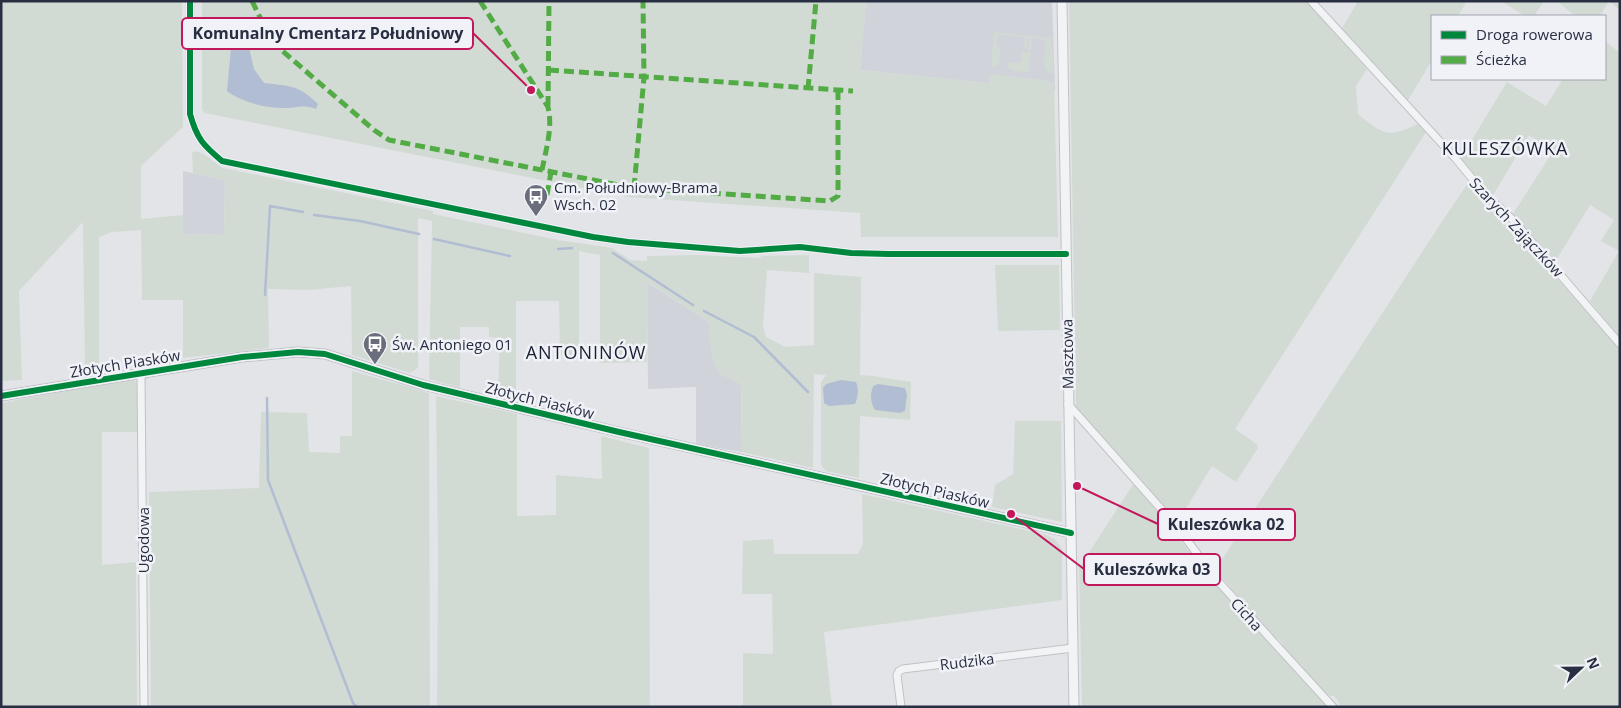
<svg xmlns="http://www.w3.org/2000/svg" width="1621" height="708" font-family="'Open Sans',sans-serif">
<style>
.built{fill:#d1d3db}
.green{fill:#d2dbd3}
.water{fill:#b1bdd3}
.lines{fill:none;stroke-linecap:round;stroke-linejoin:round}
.stream{stroke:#b1bdd3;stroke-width:2.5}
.minor-casing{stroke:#c1c2c6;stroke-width:9}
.tertiary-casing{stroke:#c1c2c6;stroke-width:11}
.minor{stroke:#f2f3f5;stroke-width:7}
.tertiary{stroke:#f2f3f5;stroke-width:9}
.quiet{stroke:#53ab46;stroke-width:5;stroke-dasharray:10 5;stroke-linecap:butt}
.cycleway-casing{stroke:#f0f2f7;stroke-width:9}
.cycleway{stroke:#00873e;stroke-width:6}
.labels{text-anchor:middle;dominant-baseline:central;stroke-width:5;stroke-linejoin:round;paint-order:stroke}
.poi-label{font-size:15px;fill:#292f42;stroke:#f0f2f7;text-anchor:start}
.street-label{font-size:15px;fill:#292f42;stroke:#f0f2f7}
.quarter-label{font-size:18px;letter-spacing:1px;fill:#1b2032;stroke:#f0f2f7}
.leader{fill:none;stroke:#c2185b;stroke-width:2}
.callout-dot{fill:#c2185b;stroke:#f0f2f7;stroke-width:2}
.callout{fill:#f0f2f7;stroke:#c2185b;stroke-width:2}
.callout-label{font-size:16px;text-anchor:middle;font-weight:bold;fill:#292f42}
</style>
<rect width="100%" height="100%" fill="#e3e4e8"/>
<path class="built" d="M 866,1 L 1052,1 L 1055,90 L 860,70 Z
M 183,171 L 225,180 L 224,235 L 183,234 Z
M 647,282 L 709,322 L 710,340 L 713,358 L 721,374 L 741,384 L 742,452 L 696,444 L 696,387 L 648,389 Z"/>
<path class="green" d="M 1,1 L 182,1 L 183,127 L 141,166 L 141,219 L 183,215 L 183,234 L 224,235 L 225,180 L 193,173 L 192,153 L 195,151 C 206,153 214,163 223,168 L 433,211 L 433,214 L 558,240 L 612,248 L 630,260 L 647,261 L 647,256 L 695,255 L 759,258 L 762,256 L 809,255 L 809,273 L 767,270 L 763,327 L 766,337 L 785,347 L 814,345 L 814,273 L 861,277 L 860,375 L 873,376 L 911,382 L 910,420 L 860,416 L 859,478 L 826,471 L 821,465 L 821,382 L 826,375 L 814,374 L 813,468 L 742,452 L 741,384 C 735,381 728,379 723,375 C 710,367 709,336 709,322 L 648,282 L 647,362 L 600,363 L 600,255 L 579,251 L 579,357 L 560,356 L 559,301 L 516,301 L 516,402 L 498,397 L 500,338 L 489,337 L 489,327 L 460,327 L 460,388 L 429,379 L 432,221 L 418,218 L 418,368 L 410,373 L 352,355 L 351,286 L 308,290 L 268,289 L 269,348 L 183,358 L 183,300 L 142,300 L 141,230 L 112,232 L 99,237 L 99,370 L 85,372 L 83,222 L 19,291 L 22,380 L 1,381 Z
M 202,1 L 866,1 L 860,70 L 989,83 L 990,74 L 1043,80 L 1054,83 L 1058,237 L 861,237 L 860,213 L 628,197 L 205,113 L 202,110 Z
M 1069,1 L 1306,1 L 1367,69 L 1356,86 L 1358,114 C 1385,136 1388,138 1420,123 L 1426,132 L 1235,429 L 1258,445 L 1257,446 L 1258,448 L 1236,482 L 1212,466 L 1177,523 L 1137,475 L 1076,409 Z
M 1358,1 L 1467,1 L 1458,16 L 1432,16 L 1432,60 L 1407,102 L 1341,30 Z
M 1501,1 L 1544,1 L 1534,16 L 1525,16 Z
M 1557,1 L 1620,1 L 1620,10 L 1609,1 L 1600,16 L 1575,16 Z
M 994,32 L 1051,38 L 1054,73 L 1049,73 L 1044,68 L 1046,40 L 1032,38 L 1031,50 L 1028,50 L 1029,38 L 1028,38 L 1026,50 L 1024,49 L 1025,37 L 998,35 L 997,46 L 1001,47 L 999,62 L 996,67 L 991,67 Z
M 1605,41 L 1620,53 L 1620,338 L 1590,301 L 1619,251 L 1601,241 L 1614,220 L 1590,205 L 1555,262 L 1534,237 L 1513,214 L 1553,151 L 1529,135 L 1492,197 L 1459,161 L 1507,82 L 1546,106 L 1563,79 L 1605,79 Z
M 1022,52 L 1031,52 L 1029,72 C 1019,71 1009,73 1006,62 L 1021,63 Z
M 1470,180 L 1620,350 L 1620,707 L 1340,707 L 1339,702 L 1334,696 L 1328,696 L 1283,647 L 1283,644 L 1278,639 L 1276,639 L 1215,570 L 1441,223 Z
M 995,265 L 1059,265 L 1060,330 L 998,331 Z
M 352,371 L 429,393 L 430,707 L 151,707 L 149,492 L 259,488 L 261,412 L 307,413 L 309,452 L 340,453 L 340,436 L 352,436 Z
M 128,379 L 133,379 L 137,383 L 138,432 L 102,432 L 102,565 L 136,562 L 137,707 L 1,707 L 1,403 Z
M 436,396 L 517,414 L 517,516 L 556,515 L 556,475 L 602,479 L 601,436 L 649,448 L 650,707 L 437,707 L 438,555 Z
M 1015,421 L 1061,421 L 1062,522 L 992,507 L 995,485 L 1013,474 Z
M 1134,483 L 1214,582 L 1330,707 L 1082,707 L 1079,568 Z
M 862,494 L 1044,534 L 1055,539 L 1062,549 L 1062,600 L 824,632 L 832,707 L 743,707 L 743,653 L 773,654 L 772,594 L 742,594 L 743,541 L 773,539 L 774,554 L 858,554 L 863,544 Z"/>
<path class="water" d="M 248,43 L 254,69 L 264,83 C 289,86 299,85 318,104 L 316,109 C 302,105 302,107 288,108 C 269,109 243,103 227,91 L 231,48 Z
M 841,380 L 856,382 C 859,388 858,398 855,404 L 829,406 L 824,403 L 823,388 L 826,384 Z
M 878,384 L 905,388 L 907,395 L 905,411 L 900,413 L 875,410 C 870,401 870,396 873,386 Z"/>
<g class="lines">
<path class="stream" d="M 314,215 L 360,221 L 419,234
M 434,239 L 510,256
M 558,249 L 572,248
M 613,253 L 693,305
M 265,295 L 270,206 L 303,212
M 704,311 L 754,337 L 808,392
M 267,398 L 268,480 L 353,703 L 357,707"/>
<g class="minor-casing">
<path id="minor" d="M 190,1 L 190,114 C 197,139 203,145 222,161 L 593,237 L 628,242 L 740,251 L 800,247 L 851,253 L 888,254 L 1066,254
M 1311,1 L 1456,159 L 1484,193 L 1513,220 L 1620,344
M 141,374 L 144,707
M 1068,404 L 1178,528 L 1216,579 L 1333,707
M 901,707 L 897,675 L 899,671 L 903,669 L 1073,648"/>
</g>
<g class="tertiary-casing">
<path id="tertiary" d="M 1062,1 L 1074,707
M 1,396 L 242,357 L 298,352 L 325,354 L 423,385 L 619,432 L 1071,533"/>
</g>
<use href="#minor" class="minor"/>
<use href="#tertiary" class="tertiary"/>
<path class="quiet" d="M 252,1 L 272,42 L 374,130 L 389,140 L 634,188 L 830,201 L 838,196 L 838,91
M 480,1 L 548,107 C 553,128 546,149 542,170
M 549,70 L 853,91
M 808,89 L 816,1
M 548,106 L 549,1
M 634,188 L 644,77 L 643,1
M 547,195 L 551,172"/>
<g class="cycleway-casing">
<path id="cycleway" d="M 190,1 L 190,114 C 197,139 203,145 222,161 L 593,237 L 628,242 L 740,251 L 800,247 L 851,253 L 888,254 L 1066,254
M 1,396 L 242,357 L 298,352 L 325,354 L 423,385 L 619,432 L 1071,533"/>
</g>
<use href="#cycleway" class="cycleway"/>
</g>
<defs>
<g id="bus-pin" transform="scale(1.25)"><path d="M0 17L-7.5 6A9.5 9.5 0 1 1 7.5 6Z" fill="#6a6e7c" stroke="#f0f2f7"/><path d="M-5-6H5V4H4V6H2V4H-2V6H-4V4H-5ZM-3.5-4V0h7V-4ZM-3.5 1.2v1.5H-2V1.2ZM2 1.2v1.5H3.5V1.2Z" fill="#fff"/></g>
</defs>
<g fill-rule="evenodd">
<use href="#bus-pin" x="536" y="196"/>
<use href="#bus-pin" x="375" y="344"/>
</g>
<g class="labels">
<g class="poi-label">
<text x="554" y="187">Cm. Południowy-Brama<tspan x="554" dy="17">Wsch. 02</tspan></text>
<text x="392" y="344">Św. Antoniego 01</text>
</g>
<g class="street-label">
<text transform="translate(1517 227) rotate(47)">Szarych Zajączków</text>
<text transform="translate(1067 354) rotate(-91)">Masztowa</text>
<text transform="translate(125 363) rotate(-9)">Złotych Piasków</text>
<text transform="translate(540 400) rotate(14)">Złotych Piasków</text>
<text transform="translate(935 490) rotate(13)">Złotych Piasków</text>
<text transform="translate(143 540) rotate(-90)">Ugodowa</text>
<text transform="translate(1247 614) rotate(48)">Cicha</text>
<text transform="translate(967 661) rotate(-7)">Rudzika</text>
</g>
<g class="quarter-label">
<text x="1505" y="148">KULESZÓWKA</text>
<text x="586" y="352">ANTONINÓW</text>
</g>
</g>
<path class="leader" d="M531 90L473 33M1077 486L1158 524M1011 514L1084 569"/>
<g class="callout-dot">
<circle cx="531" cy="90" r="5"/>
<circle cx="1077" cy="486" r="5"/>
<circle cx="1011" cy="514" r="5"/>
</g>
<g class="callout">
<rect x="182" y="18" width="291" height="31" rx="5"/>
<rect x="1158" y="509" width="137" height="31" rx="5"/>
<rect x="1084" y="554" width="136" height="31" rx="5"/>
</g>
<g class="callout-label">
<text x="328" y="39">Komunalny Cmentarz Południowy</text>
<text x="1226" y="530">Kuleszówka 02</text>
<text x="1152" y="575">Kuleszówka 03</text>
</g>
<rect width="1621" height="708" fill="none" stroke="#292f42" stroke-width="5"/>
<rect x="1431" y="15" width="175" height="65" fill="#f0f2f7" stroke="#a0a4af"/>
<rect x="1441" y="31" width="25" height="8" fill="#00873e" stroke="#a0a4af"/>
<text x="1476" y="40" font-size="15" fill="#292f42">Droga rowerowa</text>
<rect x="1441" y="56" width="25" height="8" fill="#53ab46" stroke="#a0a4af"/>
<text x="1476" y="65" font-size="15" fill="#292f42">Ścieżka</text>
<g transform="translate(1581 668) rotate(68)" stroke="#f0f2f7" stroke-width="4" paint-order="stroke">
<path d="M0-4L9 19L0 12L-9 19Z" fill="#292f42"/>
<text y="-8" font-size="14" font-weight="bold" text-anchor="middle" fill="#292f42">N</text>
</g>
</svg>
